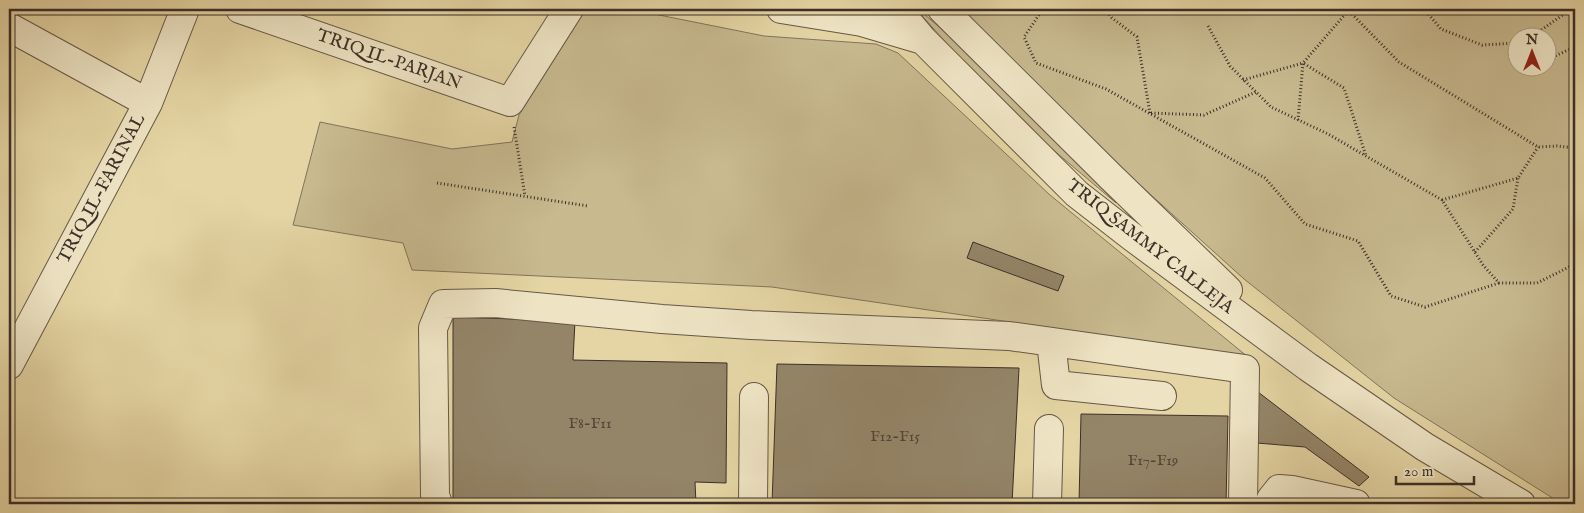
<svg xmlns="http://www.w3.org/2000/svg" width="1584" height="513" font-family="'IM FELL English',serif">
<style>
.green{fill:#c8b98f;stroke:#82745c;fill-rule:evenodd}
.building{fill:#948568;stroke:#3c2f28}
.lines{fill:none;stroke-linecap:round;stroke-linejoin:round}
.minor-casing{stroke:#665847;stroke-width:30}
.path{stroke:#3c2f28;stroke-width:3;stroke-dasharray:1 2.5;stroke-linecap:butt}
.minor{stroke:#eee4c4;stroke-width:28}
.labels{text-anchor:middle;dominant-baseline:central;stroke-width:4;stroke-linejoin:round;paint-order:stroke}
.number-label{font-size:15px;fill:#524438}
.street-label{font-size:18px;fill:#3c2f28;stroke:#eee4c4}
</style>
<rect width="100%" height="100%" fill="#e5d5a4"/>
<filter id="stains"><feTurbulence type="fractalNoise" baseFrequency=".004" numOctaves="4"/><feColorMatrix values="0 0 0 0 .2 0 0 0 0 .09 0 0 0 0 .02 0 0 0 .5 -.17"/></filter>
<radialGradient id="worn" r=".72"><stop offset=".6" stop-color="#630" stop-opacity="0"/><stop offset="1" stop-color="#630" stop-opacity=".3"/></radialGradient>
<path class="green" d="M 586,9 L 629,9 L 764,36 L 876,44 L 898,53 L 1050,195 L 1248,357 L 772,287 L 412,270 L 403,243 L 293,225 L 320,122 L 452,149 L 512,142 L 519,115 Z
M 916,9 L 918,9 L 988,68 L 1116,203 L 1006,110 Z
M 962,9 L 1575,9 L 1575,504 L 1562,504 L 1394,398 L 1244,279 L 1090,140 ZM 1516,38 L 1546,38 L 1546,68 L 1516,68 Z"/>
<path class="building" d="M 973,242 L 1064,276 L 1058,291 L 967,258 Z
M 453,317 L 575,321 L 573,360 L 727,363 L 726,483 L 695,482 L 696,504 L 636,504 L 453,499 Z
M 777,364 L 1019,368 L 1012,504 L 772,504 Z
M 1258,392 L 1369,477 L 1359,486 L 1305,447 L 1257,443 Z
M 1081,414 L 1228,416 L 1226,504 L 1079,504 Z"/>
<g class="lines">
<g class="minor-casing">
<path id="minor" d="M 240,9 L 510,102 L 569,9
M 781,9 L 862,22 L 923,40
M 897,9 L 923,40 L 1077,194 L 1131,236 L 1308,367 L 1425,447 L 1521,504
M 942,9 L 1111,177 L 1228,290
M 9,27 L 148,103
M 1051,342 L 1056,385 L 1162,396
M 9,365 L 148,103 L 185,9
M 438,504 L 435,495 L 433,328 L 443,304 L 495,303 L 662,319 L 751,325 L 1009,336 L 1245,369 L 1243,504
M 753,504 L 754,397
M 1047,504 L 1049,429
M 1270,504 L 1271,499 L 1279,489 L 1292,490 L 1356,504"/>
</g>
<path class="path" d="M 1043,9 L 1024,37 L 1036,63 L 1106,89 L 1265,178 L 1305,224 L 1358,241 L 1391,296 L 1425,307 L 1499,283
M 1105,9 L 1112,18 L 1137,37 L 1150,113
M 1347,9 L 1399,62 L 1538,147 L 1557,146 L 1575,148
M 1424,9 L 1441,29 L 1482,45 L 1516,43
M 1348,11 L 1303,63 L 1344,88 L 1366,156
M 1208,26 L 1230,66 L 1271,107 L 1328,134 L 1442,200 L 1483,265 L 1499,283 L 1537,283 L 1575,264
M 1530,38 L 1571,9
M 1546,56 L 1550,58 L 1575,47
M 1243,80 L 1303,63 L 1298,120
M 1151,113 L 1204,115 L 1256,92
M 514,127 L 525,196
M 437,183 L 588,206
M 1442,200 L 1518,178 L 1538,147
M 1475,252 L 1513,209 L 1518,178"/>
<use href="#minor" class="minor"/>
</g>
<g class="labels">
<g class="number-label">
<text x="590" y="423">F8-F11</text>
<text x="895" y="436">F12-F15</text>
<text x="1153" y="460">F17-F19</text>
</g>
<g class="street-label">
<text transform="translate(389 60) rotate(19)">TRIQ IL-PARJAN</text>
<text transform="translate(102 189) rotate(-62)">TRIQ IL-FARINAL</text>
<text transform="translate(1150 247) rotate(38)">TRIQ SAMMY CALLEJA</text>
</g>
</g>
<rect width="1584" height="513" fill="none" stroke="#e5d5a4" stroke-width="30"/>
<rect x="10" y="10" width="1564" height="493" fill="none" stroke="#3c2f28" stroke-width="2.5"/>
<rect x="15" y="15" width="1554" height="483" fill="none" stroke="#3c2f28"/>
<g transform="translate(1532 52)"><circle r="24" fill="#eee4c4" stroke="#a79c86"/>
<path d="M0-4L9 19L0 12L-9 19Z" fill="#8f2418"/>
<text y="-8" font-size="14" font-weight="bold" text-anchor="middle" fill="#3c2f28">N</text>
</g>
<path d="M1396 476v8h78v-8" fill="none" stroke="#3c2f28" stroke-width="2.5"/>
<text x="1404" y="476" font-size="15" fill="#3c2f28" stroke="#eee4c4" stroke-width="4" paint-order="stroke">20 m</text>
<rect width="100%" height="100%" filter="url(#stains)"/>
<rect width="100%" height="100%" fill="url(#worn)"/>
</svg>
